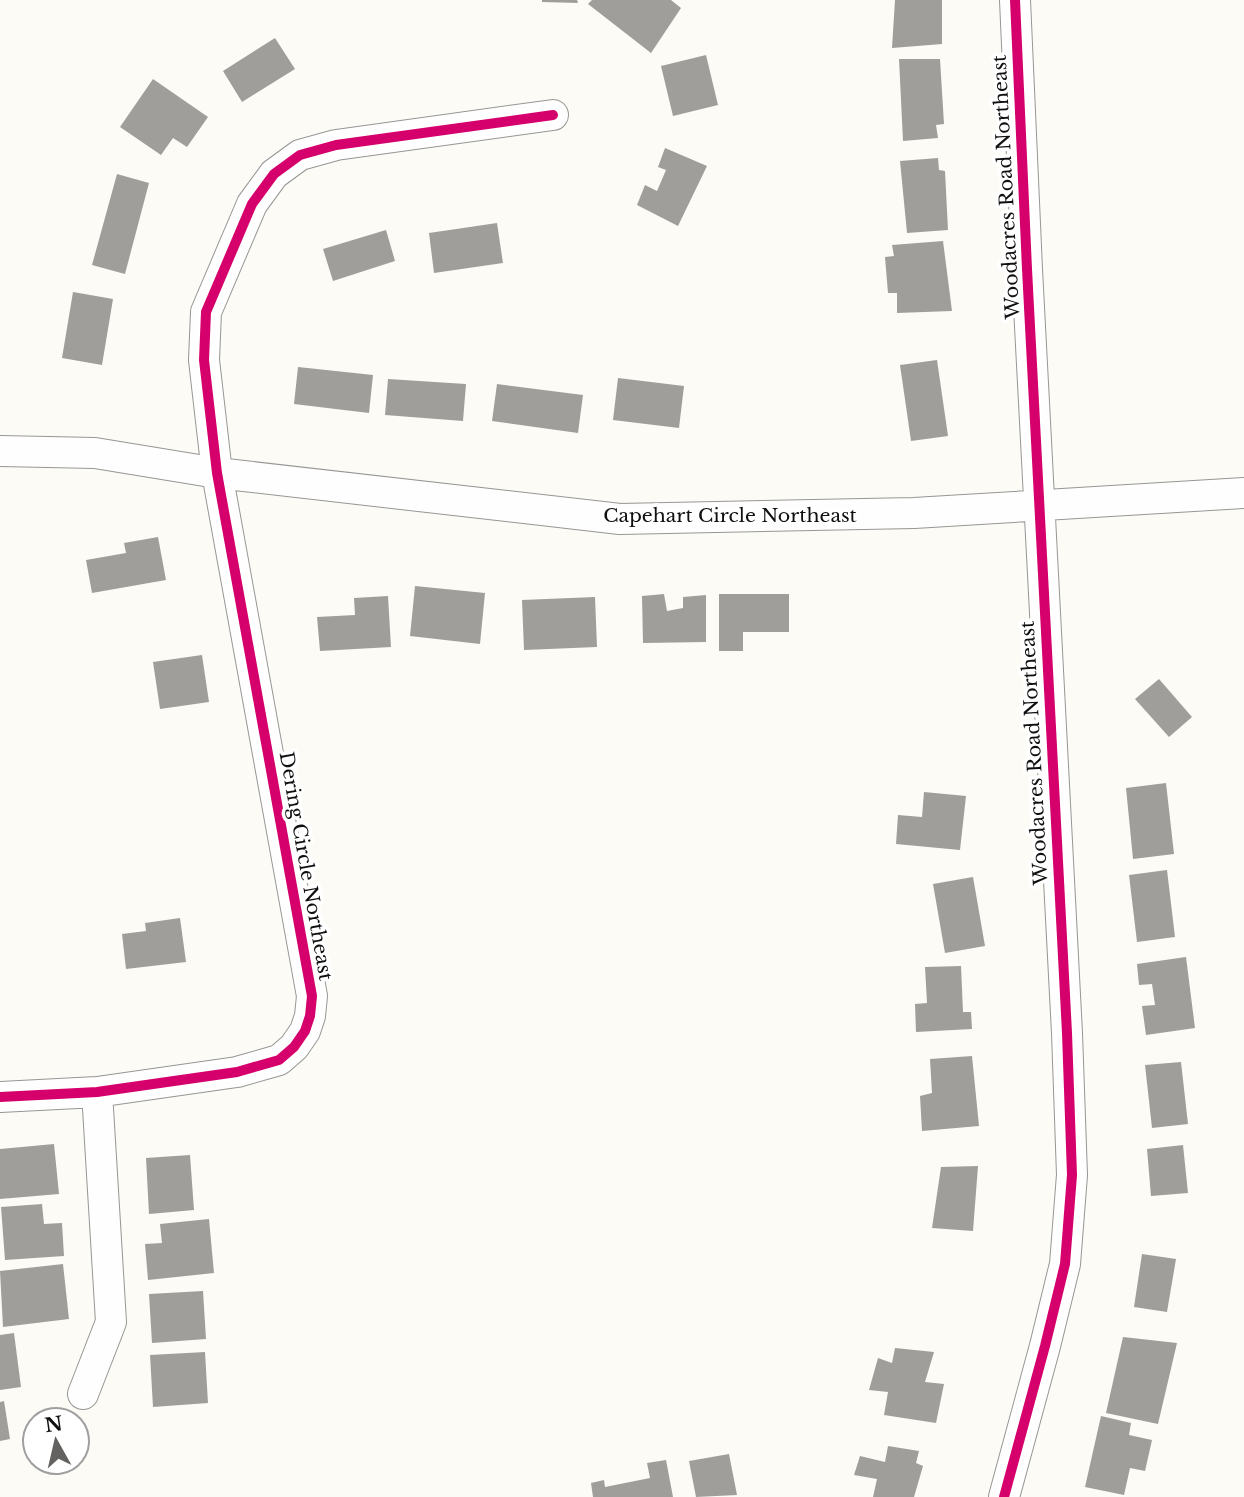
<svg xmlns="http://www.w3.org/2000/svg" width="1244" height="1497" font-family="'Libre Baskerville',serif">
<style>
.building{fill:#a09e9b}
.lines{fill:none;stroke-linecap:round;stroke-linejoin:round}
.minor-casing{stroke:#969694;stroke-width:32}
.minor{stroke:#fffefe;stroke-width:30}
.cycleway-casing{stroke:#fff;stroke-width:15}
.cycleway{stroke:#d6006c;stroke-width:10}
.labels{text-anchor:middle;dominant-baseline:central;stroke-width:7;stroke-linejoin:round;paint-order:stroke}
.street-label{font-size:19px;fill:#101010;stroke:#fff}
</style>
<rect width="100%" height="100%" fill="#fcfbf6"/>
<path class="building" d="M 542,0 L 577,0 L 578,3 L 542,2 Z
M 592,0 L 671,0 L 681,8 L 651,53 L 588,4 Z
M 895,0 L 942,0 L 942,44 L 892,48 Z
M 275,38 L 295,69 L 242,102 L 223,71 Z
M 706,55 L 718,105 L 673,116 L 661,66 Z
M 899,59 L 940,59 L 944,124 L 936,125 L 938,138 L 903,141 Z
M 153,79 L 208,117 L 187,147 L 173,138 L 161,155 L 120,127 Z
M 665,148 L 707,166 L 678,226 L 637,205 L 645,185 L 657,191 L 666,170 L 658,167 Z
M 938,158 L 939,170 L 945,171 L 948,230 L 907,233 L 900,161 Z
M 117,174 L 149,183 L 125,274 L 92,265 Z
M 497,223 L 503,263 L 434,273 L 429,233 Z
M 386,230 L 395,261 L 333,281 L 323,249 Z
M 943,241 L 952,311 L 897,313 L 897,293 L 888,293 L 885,257 L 894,256 L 892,245 Z
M 73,292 L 113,299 L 102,365 L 62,358 Z
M 937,360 L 948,436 L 911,441 L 900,365 Z
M 298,367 L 373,375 L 369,413 L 294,404 Z
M 618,378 L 684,386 L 679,428 L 613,420 Z
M 388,379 L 466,384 L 463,421 L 385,415 Z
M 497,384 L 583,395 L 578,433 L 492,421 Z
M 158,537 L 166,580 L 92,593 L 86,560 L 126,553 L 124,543 Z
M 415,586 L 485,593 L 480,644 L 410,636 Z
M 664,594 L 667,611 L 683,608 L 683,597 L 706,595 L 706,642 L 643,643 L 642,596 Z
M 719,594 L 789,594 L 789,632 L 743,632 L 743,651 L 719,651 Z
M 388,596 L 391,647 L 320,651 L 317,617 L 355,615 L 354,598 Z
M 595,597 L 597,647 L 524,650 L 522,600 Z
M 202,655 L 209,702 L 160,709 L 153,662 Z
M 1159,679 L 1192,717 L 1169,737 L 1135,699 Z
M 1166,783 L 1174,854 L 1133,859 L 1126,788 Z
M 924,792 L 966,796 L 960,850 L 896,844 L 898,815 L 922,817 Z
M 1167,870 L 1175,937 L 1137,942 L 1129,875 Z
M 973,877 L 985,946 L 945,953 L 933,884 Z
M 180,918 L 186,962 L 126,969 L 122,934 L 146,931 L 145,923 Z
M 1186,957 L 1195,1028 L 1146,1035 L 1142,1006 L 1155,1005 L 1152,984 L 1139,985 L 1137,964 Z
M 961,966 L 963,1012 L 971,1012 L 972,1029 L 916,1032 L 915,1004 L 927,1003 L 925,967 Z
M 972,1056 L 979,1126 L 922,1131 L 920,1096 L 932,1093 L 930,1059 Z
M 1181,1062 L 1188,1124 L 1152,1128 L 1145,1065 Z
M 54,1144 L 59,1194 L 0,1199 L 0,1149 Z
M 1183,1145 L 1188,1193 L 1151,1196 L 1147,1149 Z
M 190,1155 L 194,1210 L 149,1214 L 146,1158 Z
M 978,1166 L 973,1231 L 932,1228 L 941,1167 Z
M 42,1204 L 44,1224 L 62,1223 L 64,1256 L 5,1260 L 1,1207 Z
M 209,1219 L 214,1273 L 148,1280 L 145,1244 L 162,1243 L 160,1224 Z
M 1142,1254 L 1176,1259 L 1167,1312 L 1134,1307 Z
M 63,1264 L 69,1319 L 3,1327 L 0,1271 Z
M 203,1291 L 206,1339 L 152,1343 L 149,1294 Z
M 14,1333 L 21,1387 L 0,1390 L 0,1335 Z
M 1123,1337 L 1177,1343 L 1158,1424 L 1106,1413 Z
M 895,1348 L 934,1352 L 925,1382 L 944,1384 L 936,1423 L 884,1415 L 888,1392 L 869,1390 L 878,1358 L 892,1363 Z
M 205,1352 L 208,1403 L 153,1407 L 150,1355 Z
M 4,1401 L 10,1439 L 0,1441 L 0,1402 Z
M 1101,1416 L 1131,1423 L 1129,1435 L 1152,1440 L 1145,1471 L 1130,1468 L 1124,1495 L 1085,1487 Z
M 888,1446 L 919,1451 L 916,1463 L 923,1466 L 914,1497 L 873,1497 L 877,1479 L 854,1475 L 860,1456 L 885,1462 Z
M 729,1454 L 737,1495 L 696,1497 L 689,1461 Z
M 666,1460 L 673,1497 L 593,1497 L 591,1483 L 604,1480 L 605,1487 L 650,1478 L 647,1463 Z"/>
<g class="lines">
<g class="minor-casing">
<path id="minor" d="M 0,451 L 95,453 L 217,473 L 620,519 L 914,513 L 1244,493
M 0,1097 L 97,1092 L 237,1072 L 279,1060 L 294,1047 L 305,1031 L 310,1016 L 312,996 L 217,473 L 204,360 L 206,312 L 252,204 L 274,174 L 300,155 L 336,145 L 553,115
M 83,1394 L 111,1322 L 97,1092
M 1004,1497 L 1045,1346 L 1065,1264 L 1072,1175 L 1067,1033 L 1027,269 L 1015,0"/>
</g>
<use href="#minor" class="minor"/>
<g class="cycleway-casing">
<path id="cycleway" d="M 0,1097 L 97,1092 L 237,1072 L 279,1060 L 294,1047 L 305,1031 L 310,1016 L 312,996 L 217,473 L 204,360 L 206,312 L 252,204 L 274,174 L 300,155 L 336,145 L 553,115
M 1004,1497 L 1045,1346 L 1065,1264 L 1072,1175 L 1067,1033 L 1027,269 L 1015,0"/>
</g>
<use href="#cycleway" class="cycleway"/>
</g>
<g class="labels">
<g class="street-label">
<text transform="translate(1006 187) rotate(-93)">Woodacres Road Northeast</text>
<text x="730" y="515">Capehart Circle Northeast</text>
<text transform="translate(1034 753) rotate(-93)">Woodacres Road Northeast</text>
<text transform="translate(306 866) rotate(80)">Dering Circle Northeast</text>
</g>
</g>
<g transform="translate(56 1441) rotate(352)"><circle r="33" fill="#ffffff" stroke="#9f9f9f" stroke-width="2"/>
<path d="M0-5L12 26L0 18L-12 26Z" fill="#636260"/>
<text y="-10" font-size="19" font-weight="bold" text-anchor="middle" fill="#101010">N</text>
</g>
</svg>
